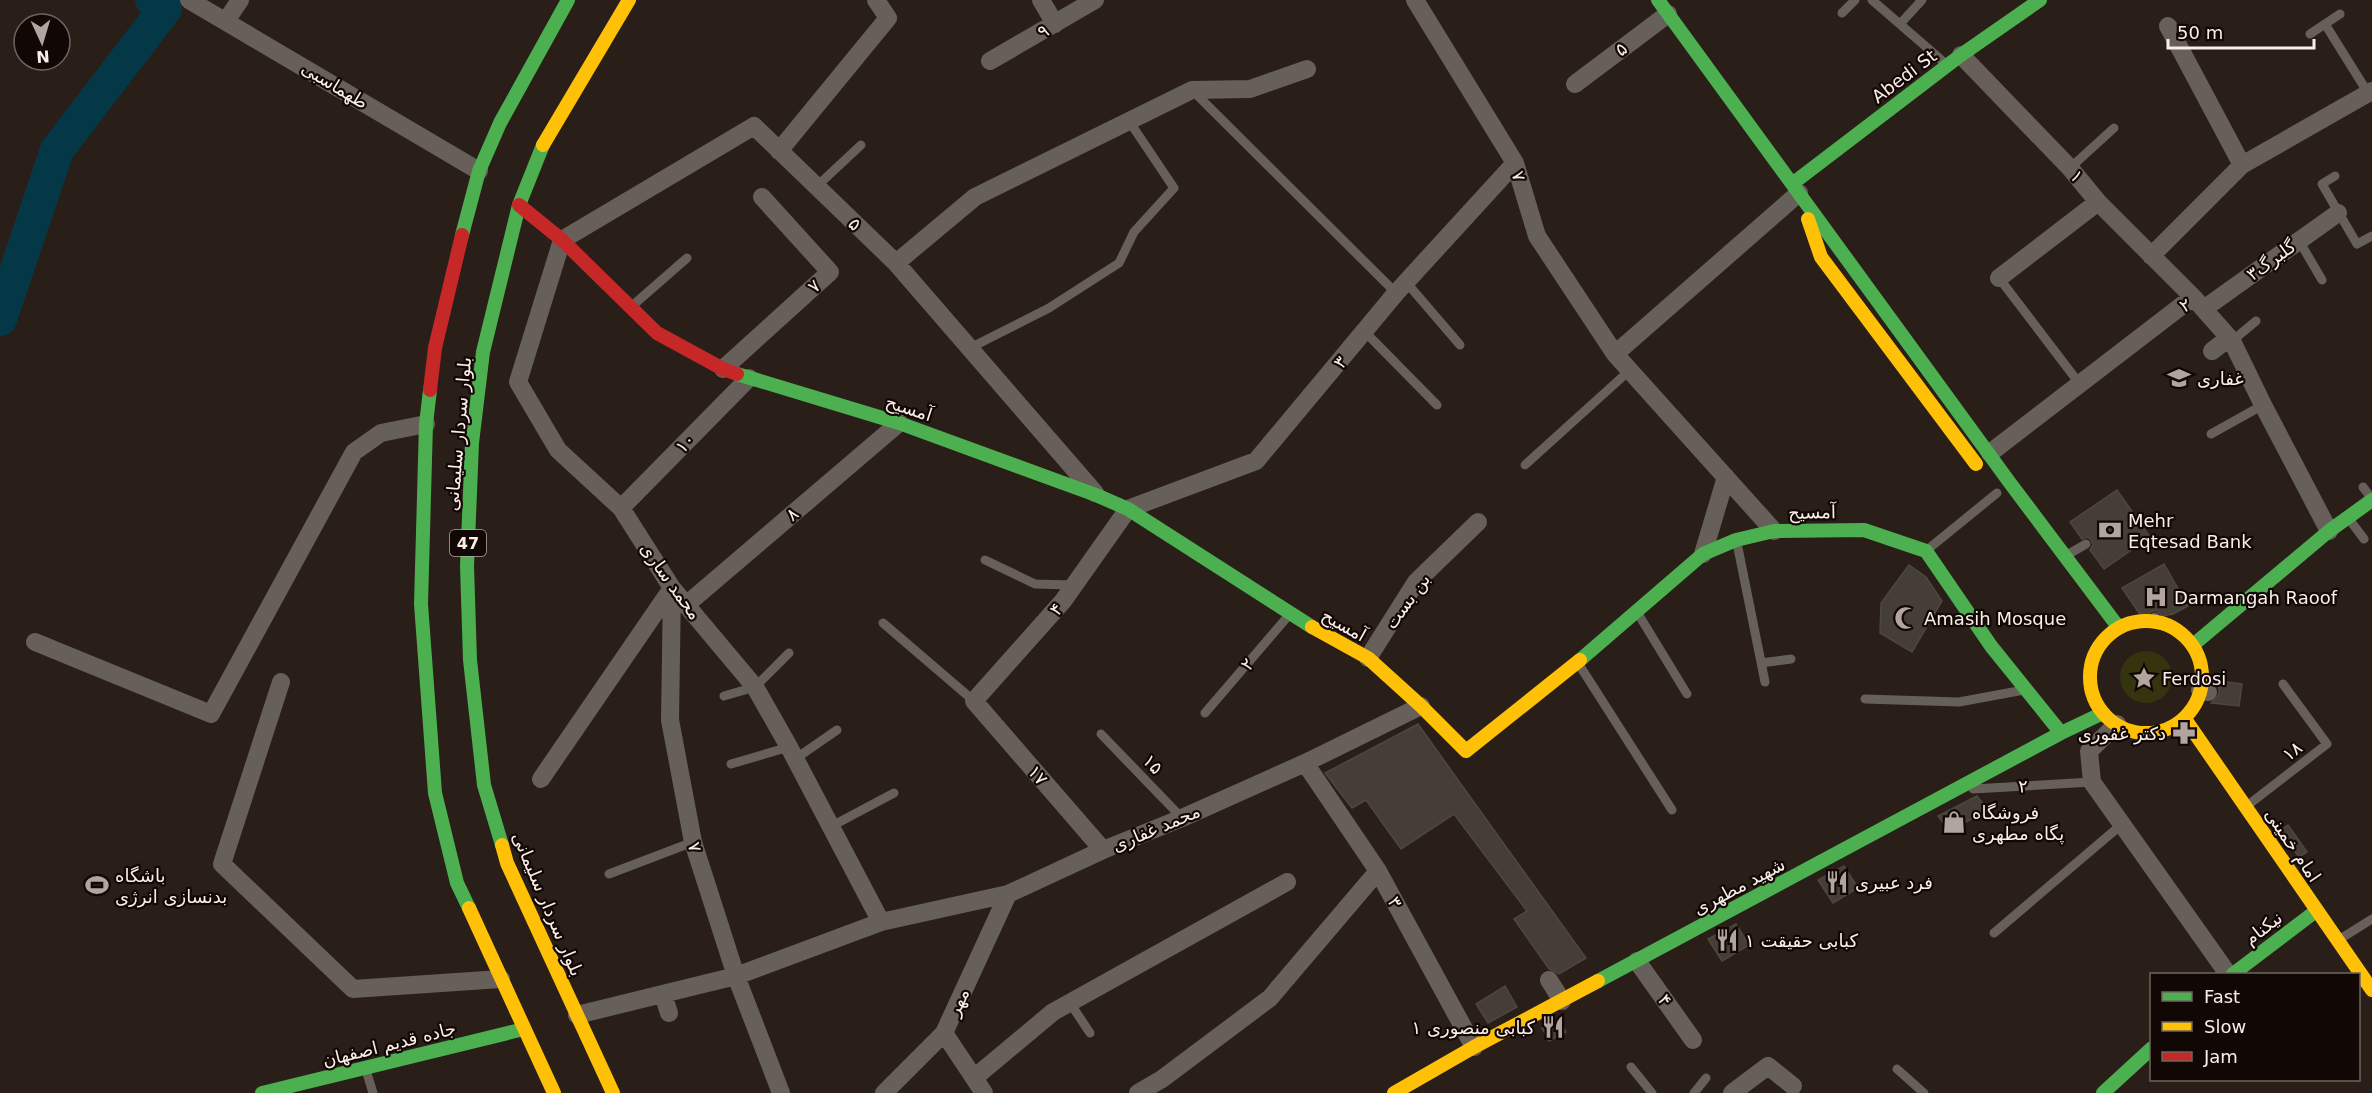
<svg xmlns="http://www.w3.org/2000/svg" width="2372" height="1093" font-family="'DejaVu Sans',Cairo,sans-serif">
<style>
.green{fill:#35340e}
.lines{fill:none;stroke-linecap:round;stroke-linejoin:round}
.river{stroke:#043846;stroke-width:34}
.building{fill:#453e38;stroke:#4f4640;stroke-width:1.5}
.lane{stroke:#675f5a;stroke-width:9}
.street{stroke:#675f5a;stroke-width:18}
.fast{stroke:#4caf50;stroke-width:14}
.slow{stroke:#ffc107;stroke-width:14}
.jam{stroke:#c62828;stroke-width:14}
.labels{text-anchor:middle;dominant-baseline:central;stroke-width:4.5;stroke-linejoin:round;paint-order:stroke}
.shield{fill:#110805;stroke:#b5a8a3;stroke-width:1.5}
.shield-label{font-size:16px;font-weight:bold;fill:#fbede7}
.street-label{font-size:18px;fill:#fbede7;stroke:#110805}
.poi-label{font-size:18px;fill:#fbede7;stroke:#110805;text-anchor:start}
</style>
<rect width="100%" height="100%" fill="#291e18"/>
<path class="green" d="M2120 677a26 26 0 1 1 52 0a26 26 0 1 1-52 0Z"/>
<g class="lines">
<path class="river" d="M 0,319 L 57,150 L 165,9 L 152,0"/>
</g>
<path class="building" d="M 2117,490 L 2150,537 L 2104,569 L 2090,550 L 2093,545 L 2091,540 L 2087,537 L 2082,539 L 2070,522 Z
M 2164,564 L 2188,606 L 2173,614 L 2162,616 L 2156,610 L 2151,612 L 2148,615 L 2139,613 L 2122,588 Z
M 1909,565 L 1926,577 L 1942,601 L 1912,652 L 1880,633 L 1881,603 Z
M 2211,680 L 2242,684 L 2239,706 L 2211,703 L 2219,694 L 2219,688 Z
M 1418,724 L 1473,801 L 1586,958 L 1559,974 L 1549,969 L 1514,919 L 1527,911 L 1454,814 L 1401,849 L 1366,800 L 1352,808 L 1325,773 Z
M 1977,796 L 1988,810 L 1949,831 L 1938,816 Z
M 2288,825 L 2307,852 L 2299,857 L 2280,831 Z
M 1844,866 L 1858,888 L 1833,903 L 1818,880 Z
M 1736,924 L 1749,945 L 1722,961 L 1708,939 Z
M 1505,986 L 1517,1007 L 1488,1023 L 1476,1004 Z
M 1559,1019 L 1566,1032 L 1549,1041 L 1542,1028 Z"/>
<g class="lines">
<path class="lane" d="M 1872,0 L 1946,64
M 1842,13 L 1855,0
M 1900,24 L 1922,0
M 2325,24 L 2368,93
M 2310,34 L 2340,14
M 1194,92 L 1396,293
M 2070,168 L 2114,128
M 2335,176 L 2322,184 L 2357,244 L 2372,236
M 816,187 L 861,145
M 2298,239 L 2322,280
M 1999,278 L 2079,383
M 1406,282 L 1460,345
M 632,306 L 687,258
M 1365,332 L 1437,405
M 2232,341 L 2256,321
M 968,349 L 1049,308 L 1119,263 L 1134,232 L 1174,188 L 1129,121
M 2211,434 L 2263,405
M 1525,465 L 1630,370
M 2363,487 L 2372,499
M 2349,519 L 2364,539
M 1737,543 L 1765,682
M 1927,550 L 1997,493
M 2067,555 L 2086,544
M 985,560 L 1035,584 L 1073,585
M 1637,612 L 1687,694
M 2154,621 L 2155,617
M 883,623 L 974,701
M 1578,663 L 1672,810
M 1761,663 L 1791,659
M 724,696 L 755,687 L 789,653
M 1865,699 L 1959,702 L 2024,690
M 1205,713 L 1289,615
M 1101,734 L 1182,818
M 795,759 L 837,730
M 731,764 L 789,747
M 1973,789 L 2092,782
M 2248,805 L 2327,744 L 2283,684
M 830,827 L 894,793
M 609,874 L 693,842
M 1994,933 L 2121,825
M 2340,939 L 2372,919
M 1070,1003 L 1090,1033
M 1631,1067 L 1652,1093
M 1897,1069 L 1924,1093
M 366,1070 L 373,1093
M 1694,1093 L 1706,1078"/>
<path class="street" d="M 189,0 L 479,171
M 1041,0 L 1055,24
M 1415,0 L 1515,163 L 1537,236 L 1615,354 L 1774,531
M 226,21 L 240,0
M 2168,26 L 2242,165
M 1961,55 L 2070,168 L 2098,202 L 2193,297 L 2232,341 L 2263,405 L 2329,531
M 990,61 L 1095,0
M 1575,84 L 1668,14
M 779,151 L 888,18 L 876,0
M 2151,256 L 2242,165 L 2372,91
M 896,263 L 975,197 L 1192,90 L 1250,89 L 1307,69
M 1999,278 L 2098,202
M 2205,308 L 2338,213
M 2212,351 L 2229,338
M 1615,354 L 1799,193
M 723,369 L 830,272 L 762,197
M 1990,453 L 2193,297
M 621,508 L 749,378
M 1703,554 L 1726,477
M 672,588 L 670,720 L 693,842 L 736,976 L 781,1093
M 686,605 L 899,423
M 35,642 L 211,714 L 354,452 L 381,433 L 426,424
M 1368,658 L 1416,582 L 1478,522
M 281,682 L 222,864 L 353,989 L 501,979
M 2200,690 L 2208,692
M 2117,724 L 2089,751 L 2092,782 L 2228,974
M 1305,763 L 1378,871 L 1474,1047
M 541,779 L 672,588
M 1103,850 L 974,701 L 1063,601 L 1128,509 L 1256,461 L 1396,293 L 1515,163
M 881,922 L 789,747 L 755,687 L 672,588 L 621,508 L 558,450 L 518,382 L 562,240 L 754,126 L 896,263 L 1095,493
M 1637,961 L 1693,1040
M 1549,980 L 1562,1001
M 663,994 L 669,1013
M 577,1015 L 736,976 L 881,922 L 1008,894 L 1103,850 L 1182,818 L 1305,763 L 1421,706
M 944,1033 L 984,1093
M 974,1078 L 1053,1012 L 1287,882
M 884,1093 L 944,1033 L 1008,894
M 1138,1093 L 1162,1079 L 1270,998 L 1378,871
M 1732,1093 L 1768,1066 L 1793,1086"/>
<path class="fast" d="M 1658,0 L 2010,483 L 2119,628
M 1792,184 L 1961,55 L 2040,0
M 462,235 L 479,171 L 500,123 L 568,0
M 737,374 L 899,423 L 1096,495 L 1128,509 L 1312,627
M 430,390 L 426,424 L 421,604 L 435,793 L 457,883 L 469,908
M 2193,645 L 2329,531 L 2372,500
M 1580,660 L 1703,554 L 1736,540 L 1774,531 L 1864,530 L 1926,551 L 1991,646 L 2061,733
M 502,845 L 484,785 L 470,660 L 467,566 L 472,443 L 483,352 L 519,205 L 543,145
M 2233,974 L 2316,911
M 1598,981 L 2061,733 L 2103,713
M 262,1093 L 524,1029
M 2103,1093 L 2152,1048"/>
<path class="slow" d="M 543,145 L 629,0
M 1808,219 L 1821,257 L 1976,464
M2090 677a56 56 0 1 1 112 0a56 56 0 1 1-112 0Z
M 1312,627 L 1368,658 L 1421,706 L 1466,751 L 1580,660
M 2185,719 L 2372,990
M 502,845 L 507,863 L 613,1093
M 469,908 L 554,1093
M 1394,1093 L 1474,1047 L 1598,981"/>
<path class="jam" d="M 519,205 L 562,240 L 657,333 L 723,369 L 737,374
M 430,390 L 435,348 L 462,235"/>
</g>
<defs>
<g id="school-bare" transform="scale(1.8)"><path d="M0-5L7-2L0 1L-7-2ZM-4 1L0 2.5L4 1V4Q0 6-4 4Z" fill="#b2a59f" stroke="#110805" stroke-width="2.5" paint-order="stroke"/></g>
<g id="bank-bare" transform="scale(1.8)"><path d="M-6-4H6V4H-6ZM0-2.3a2.3 2.3 0 1 0 0 4.6a2.3 2.3 0 1 0 0-4.6Z" fill="#b2a59f" stroke="#110805" stroke-width="2.5" paint-order="stroke"/></g>
<g id="hospital-bare" transform="scale(1.8)"><path d="M-5-5h3v3.5h4V-5h3V5h-3V1.5h-4V5h-3Z" fill="#b2a59f" stroke="#110805" stroke-width="2.5" paint-order="stroke"/></g>
<g id="mosque-bare" transform="scale(1.8)"><path d="M3.5-4.9A6 6 0 1 0 3.5 4.9A5 5 0 1 1 3.5-4.9Z" fill="#b2a59f" stroke="#110805" stroke-width="2.5" paint-order="stroke"/></g>
<g id="sight-bare" transform="scale(1.8)"><path d="M0-6L1.8-2.2L6-1.7L2.9 1.2L3.7 5.4L0 3.3L-3.7 5.4L-2.9 1.2L-6-1.7L-1.8-2.2Z" fill="#b2a59f" stroke="#110805" stroke-width="2.5" paint-order="stroke"/></g>
<g id="pharmacy-bare" transform="scale(1.8)"><path d="M-2-6h4v4h4v4h-4v4h-4v-4h-4v-4h4Z" fill="#b2a59f" stroke="#110805" stroke-width="2.5" paint-order="stroke"/></g>
<g id="shop-bare" transform="scale(1.8)"><path d="M-5-2.5h2.3a2.7 3.5 0 0 1 5.4 0H5L5.5 6h-11ZM-1.5-2.5h3a1.5 2.3 0 0 0-3 0Z" fill="#b2a59f" stroke="#110805" stroke-width="2.5" paint-order="stroke"/></g>
<g id="restaurant-bare" transform="scale(1.8)"><path d="M-5-6h1v4h1v-4h1v4h1v-4h1v5L-1.5 .5V6h-2V.5L-5-1ZM5-6V6H3V1.5H1.5Q1.5-4 5-6Z" fill="#b2a59f" stroke="#110805" stroke-width="2.5" paint-order="stroke"/></g>
<g id="stadium-bare" transform="scale(1.8)"><path d="M0-5a6.5 5 0 1 0 0 10a6.5 5 0 1 0 0-10ZM-3.5-1.8h7v3.6h-7Z" fill="#b2a59f" stroke="#110805" stroke-width="2.5" paint-order="stroke"/></g>
</defs>
<g fill-rule="evenodd">
<use href="#school-bare" x="2179" y="378"/>
<use href="#bank-bare" x="2110" y="530"/>
<use href="#hospital-bare" x="2156" y="597"/>
<use href="#mosque-bare" x="1906" y="618"/>
<use href="#sight-bare" x="2144" y="678"/>
<use href="#pharmacy-bare" x="2184" y="733"/>
<use href="#shop-bare" x="1954" y="822"/>
<use href="#restaurant-bare" x="1837" y="882"/>
<use href="#stadium-bare" x="97" y="885"/>
<use href="#restaurant-bare" x="1727" y="940"/>
<use href="#restaurant-bare" x="1553" y="1027"/>
</g>
<g class="labels">
<rect class="shield" x="450" y="530" width="36" height="26" rx="4.5"/>
<g class="shield-label">
<text x="468" y="543">47</text>
</g>
<g class="street-label">
<text transform="translate(1043 31) rotate(-30)">۹</text>
<text transform="translate(1621 49) rotate(-37)">۵</text>
<text transform="translate(1904 76) rotate(-37)">Abedi St</text>
<text transform="translate(335 85) rotate(31)">طهماسبی</text>
<text transform="translate(1519 176) rotate(73)">۷</text>
<text transform="translate(2077 176) rotate(50)">۱</text>
<text transform="translate(855 224) rotate(44)">۵</text>
<text transform="translate(2271 260) rotate(-36)">گلبرگ۳</text>
<text transform="translate(814 286) rotate(-42)">۷</text>
<text transform="translate(2185 305) rotate(-28)">۲</text>
<text transform="translate(1340 362) rotate(-50)">۳</text>
<text transform="translate(909 408) rotate(18)">آمسیح</text>
<text transform="translate(458 434) rotate(-85)">بلوار سردار سلیمانی</text>
<text transform="translate(685 443) rotate(-45)">۱۰</text>
<text transform="translate(1812 512) rotate(-1)">آمسیح</text>
<text transform="translate(792 514) rotate(-40)">۸</text>
<text transform="translate(671 581) rotate(54)">محمد ساری</text>
<text transform="translate(1407 601) rotate(-54)">بن بست</text>
<text transform="translate(1056 609) rotate(-49)">۴</text>
<text transform="translate(1344 625) rotate(29)">آمسیح</text>
<text transform="translate(1247 664) rotate(-50)">۲</text>
<text transform="translate(2292 751) rotate(-38)">۱۸</text>
<text transform="translate(1153 764) rotate(46)">۱۵</text>
<text transform="translate(1038 775) rotate(49)">۱۷</text>
<text transform="translate(2023 786) rotate(-3)">۲</text>
<text transform="translate(1156 828) rotate(-23)">محمد غفاری</text>
<text transform="translate(2293 845) rotate(56)">امام خمینی</text>
<text transform="translate(695 847) rotate(75)">۷</text>
<text transform="translate(1739 886) rotate(-28)">شهید مطهری</text>
<text transform="translate(1395 902) rotate(61)">۳</text>
<text transform="translate(548 904) rotate(67)">بلوار سردار سلیمانی</text>
<text transform="translate(2263 928) rotate(-38)">نیکنام</text>
<text transform="translate(1665 1000) rotate(55)">۴</text>
<text transform="translate(958 1002) rotate(-65)">مهر</text>
<text transform="translate(389 1044) rotate(-14)">جاده قدیم اصفهان</text>
</g>
<g class="poi-label">
<text x="2197" y="378">غفاری</text>
<text x="2128" y="520">Mehr<tspan x="2128" dy="21">Eqtesad Bank</tspan></text>
<text x="2174" y="597">Darmangah Raoof</text>
<text x="1924" y="618">Amasih Mosque</text>
<text x="2162" y="678">Ferdosi</text>
<text x="2166" y="733" text-anchor="end">دکتر غفوری</text>
<text x="1972" y="812">فروشگاه<tspan x="1972" dy="21">پگاه مطهری</tspan></text>
<text x="115" y="875">باشگاه<tspan x="115" dy="21">بدنسازی انرژی</tspan></text>
<text x="1855" y="882">فرد عبیری</text>
<text x="1745" y="940">کبابی حقیقت ۱</text>
<text x="1535" y="1027" text-anchor="end">کبابی منصوری ۱</text>
</g>
</g>
<rect x="2150" y="973" width="210" height="108" fill="#110805" stroke="#6f645f" stroke-width="1.5"/>
<rect x="2162" y="992" width="30" height="9" fill="#4caf50" stroke="#6f645f" stroke-width="1.5"/>
<text x="2204" y="1003" font-size="18" fill="#fbede7">Fast</text>
<rect x="2162" y="1022" width="30" height="9" fill="#ffc107" stroke="#6f645f" stroke-width="1.5"/>
<text x="2204" y="1033" font-size="18" fill="#fbede7">Slow</text>
<rect x="2162" y="1052" width="30" height="9" fill="#c62828" stroke="#6f645f" stroke-width="1.5"/>
<text x="2204" y="1063" font-size="18" fill="#fbede7">Jam</text>
<g transform="translate(42 42) rotate(176)"><circle r="28" fill="#110805" stroke="#6f645f" stroke-width="1.5"/>
<path d="M0-4.5L10 22L0 15L-10 22Z" fill="#b2a59f"/>
<text y="-9" font-size="16" font-weight="bold" text-anchor="middle" fill="#fbede7">N</text>
</g>
<path d="M2168 39v9h146v-9" fill="none" stroke="#fbede7" stroke-width="3"/>
<text x="2177" y="39" font-size="18" fill="#fbede7" stroke="#110805" stroke-width="4.5" paint-order="stroke">50 m</text>
</svg>
